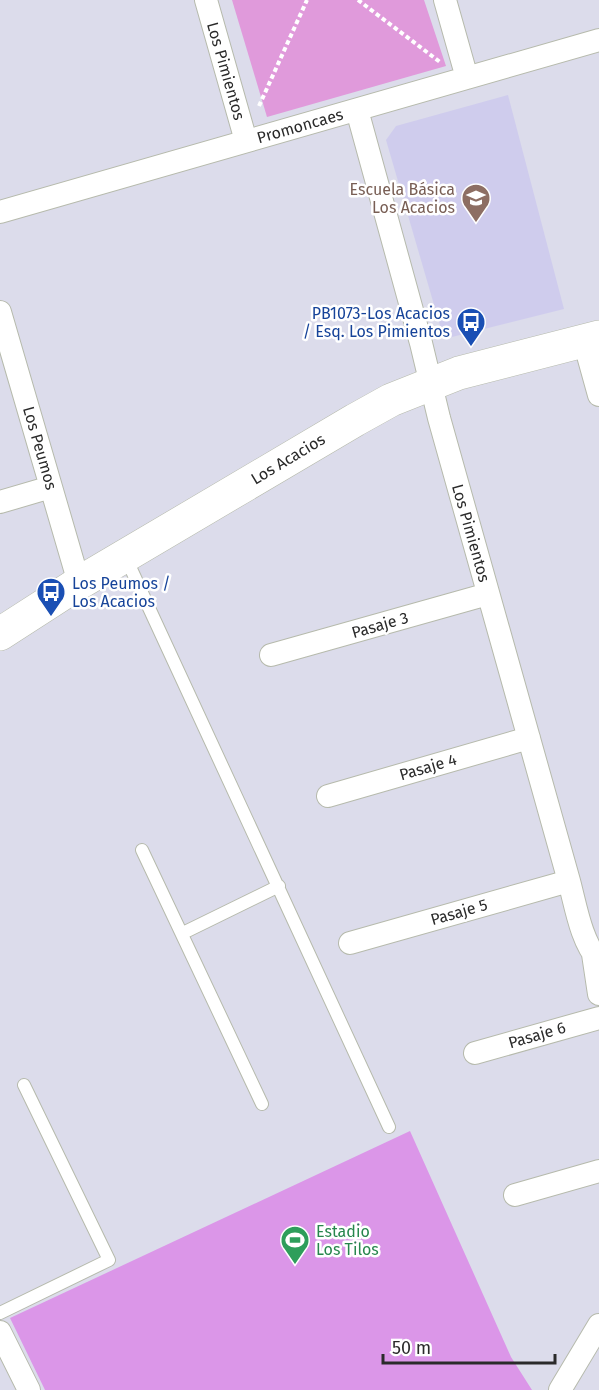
<svg xmlns="http://www.w3.org/2000/svg" width="599" height="1390" font-family="'Fira Sans',sans-serif">
<style>
.education{fill:#cfcced}
.green{fill:#e09adb}
.pitch{fill:#db96e8}
.lines{fill:none;stroke-linecap:round;stroke-linejoin:round}
.lane-casing{stroke:#b6baac;stroke-width:14}
.street-casing{stroke:#b6baac;stroke-width:24}
.secondary-casing{stroke:#b6baac;stroke-width:34}
.path{stroke:#fff;stroke-width:4;stroke-dasharray:4.5 3;stroke-linecap:butt}
.lane{stroke:#fff;stroke-width:12}
.street{stroke:#fff;stroke-width:22}
.secondary{stroke:#fff;stroke-width:33}
.labels{text-anchor:middle;dominant-baseline:central;stroke-width:5;stroke-linejoin:round;paint-order:stroke}
.street-label{font-size:16px;fill:#2a2a2a;stroke:#fff}
.education-label{font-size:16px;fill:#785e54;stroke:#fff;text-anchor:end}
.transit-label{font-size:16px;fill:#164399;stroke:#fff;text-anchor:end}
.leisure-label{font-size:16px;fill:#27864d;stroke:#fff;text-anchor:start}
</style>
<rect width="100%" height="100%" fill="#dcdceb"/>
<path class="education" d="M 508,95 L 564,309 L 444,339 L 386,140 L 396,126 Z"/>
<path class="green" d="M 232,0 L 424,0 L 446,66 L 267,117 Z"/>
<path class="pitch" d="M 410,1131 L 511,1357 L 532,1390 L 45,1390 L 10,1318 Z"/>
<g class="lines">
<g class="lane-casing">
<path id="lane" d="M 125,556 L 389,1127
M 142,850 L 262,1104
M 183,933 L 279,886
M 0,1313 L 109,1260 L 24,1085"/>
</g>
<g class="street-casing">
<path id="street" d="M 206,0 L 246,141
M 445,0 L 467,78
M 357,110 L 421,343 L 439,418 L 569,881 C 576,907 581,941 599,961
M 0,212 L 599,40
M 0,312 L 79,583
M 584,341 L 599,395
M 0,502 L 51,487
M 271,655 L 488,594
M 328,796 L 529,738
M 350,943 L 569,881
M 593,954 L 599,994
M 475,1053 L 599,1018
M 515,1195 L 599,1171
M 0,1332 L 29,1390
M 560,1390 L 599,1325"/>
</g>
<g class="secondary-casing">
<path id="secondary" d="M 0,634 L 79,583 L 355,420 L 391,400 L 459,373 L 599,337"/>
</g>
<path class="path" d="M 358,0 L 440,62
M 259,106 L 307,0"/>
<use href="#lane" class="lane"/>
<use href="#street" class="street"/>
<use href="#secondary" class="secondary"/>
</g>
<defs>
<g id="school-pin" transform="scale(1.5)"><path d="M0 17L-7.5 6A9.5 9.5 0 1 1 7.5 6Z" fill="#8d6e63" stroke="#fff"/><path d="M0-5L7-2L0 1L-7-2ZM-4 1L0 2.5L4 1V4Q0 6-4 4Z" fill="#fff"/></g>
<g id="bus-pin" transform="scale(1.5)"><path d="M0 17L-7.5 6A9.5 9.5 0 1 1 7.5 6Z" fill="#1a4fb4" stroke="#fff"/><path d="M-5-6H5V4H4V6H2V4H-2V6H-4V4H-5ZM-3.5-4V0h7V-4ZM-3.5 1.2v1.5H-2V1.2ZM2 1.2v1.5H3.5V1.2Z" fill="#fff"/></g>
<g id="stadium-pin" transform="scale(1.5)"><path d="M0 17L-7.5 6A9.5 9.5 0 1 1 7.5 6Z" fill="#2e9e5b" stroke="#fff"/><path d="M0-5a6.5 5 0 1 0 0 10a6.5 5 0 1 0 0-10ZM-3.5-1.8h7v3.6h-7Z" fill="#fff"/></g>
</defs>
<g fill-rule="evenodd">
<use href="#school-pin" x="476" y="198"/>
<use href="#bus-pin" x="471" y="322"/>
<use href="#bus-pin" x="51" y="592"/>
<use href="#stadium-pin" x="295" y="1240"/>
</g>
<g class="labels">
<g class="street-label">
<text transform="translate(226 71) rotate(74)">Los Pimientos</text>
<text transform="translate(300 126) rotate(-16)">Promoncaes</text>
<text transform="translate(40 448) rotate(74)">Los Peumos</text>
<text transform="translate(288 459) rotate(-31)">Los Acacios</text>
<text transform="translate(471 533) rotate(74)">Los Pimientos</text>
<text transform="translate(380 625) rotate(-16)">Pasaje 3</text>
<text transform="translate(428 767) rotate(-16)">Pasaje 4</text>
<text transform="translate(459 912) rotate(-16)">Pasaje 5</text>
<text transform="translate(537 1035) rotate(-16)">Pasaje 6</text>
</g>
<g class="education-label">
<text x="455" y="189">Escuela Básica<tspan x="455" dy="18">Los Acacios</tspan></text>
</g>
<g class="transit-label">
<text x="450" y="313">PB1073-Los Acacios<tspan x="450" dy="18">/ Esq. Los Pimientos</tspan></text>
<text x="72" y="583" text-anchor="start">Los Peumos /<tspan x="72" dy="18">Los Acacios</tspan></text>
</g>
<g class="leisure-label">
<text x="316" y="1231">Estadio<tspan x="316" dy="18">Los Tilos</tspan></text>
</g>
</g>
<path d="M383 1354v9h172v-9" fill="none" stroke="#2a2a2a" stroke-width="3"/>
<text x="392" y="1354" font-size="18" fill="#2a2a2a" stroke="#ffffff" stroke-width="4.5" paint-order="stroke">50 m</text>
</svg>
